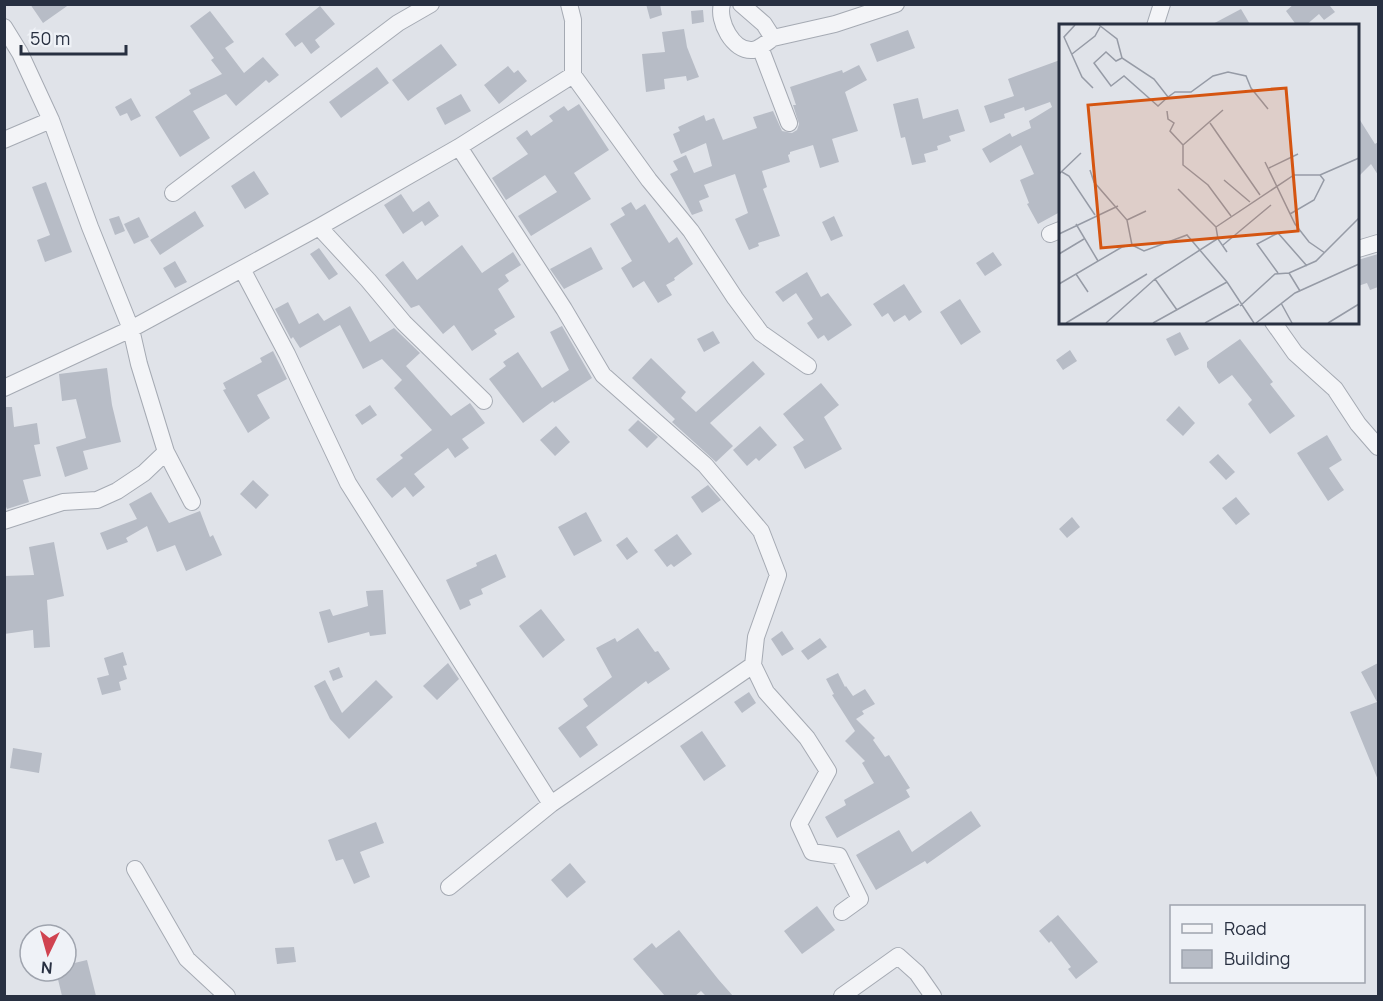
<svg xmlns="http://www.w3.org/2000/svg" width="1383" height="1001" font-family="Manrope,sans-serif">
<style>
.building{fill:#b7bcc6}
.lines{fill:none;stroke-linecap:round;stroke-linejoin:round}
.minor-casing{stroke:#a5aab3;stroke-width:18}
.minor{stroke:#f3f4f7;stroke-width:16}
.inset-road{fill:none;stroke:#969ba6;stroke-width:1.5}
.view{fill:#d55511;fill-opacity:0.15;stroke:#d55511;stroke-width:3}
.inset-edge{fill:none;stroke:#283041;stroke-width:3}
</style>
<rect width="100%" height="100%" fill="#e0e3e9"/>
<path class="building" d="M 30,4 L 70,4 L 43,23 Z
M 646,4 L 660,4 L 662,15 L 650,19 Z
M 1294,4 L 1332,4 L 1330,6 L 1335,12 L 1324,20 L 1319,14 L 1305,26 L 1297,26 L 1286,11 Z
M 320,6 L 335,24 L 315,40 L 320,47 L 311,54 L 302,42 L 295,47 L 285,34 Z
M 1241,9 L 1251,26 L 1209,26 Z
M 703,10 L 704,22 L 692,24 L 691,11 Z
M 210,11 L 234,42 L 225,48 L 244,73 L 263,57 L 279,75 L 269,83 L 266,80 L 236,106 L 226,94 L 193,111 L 210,138 L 180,157 L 155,117 L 191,94 L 189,90 L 222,74 L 211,60 L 214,58 L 190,26 Z
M 684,29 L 687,47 L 699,77 L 687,81 L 686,76 L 664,79 L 665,89 L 646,92 L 642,54 L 665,52 L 662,32 Z
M 908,30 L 915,48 L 877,62 L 870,44 Z
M 441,44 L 457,65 L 408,101 L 392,80 Z
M 1060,60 L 1060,212 L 1038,224 L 1027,204 L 1029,203 L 1020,180 L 1034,174 L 1021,145 L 990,163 L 982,149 L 1010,133 L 1012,137 L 1031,128 L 1029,121 L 1052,107 L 1050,102 L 1025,111 L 1024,107 L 1004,114 L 1005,118 L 990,123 L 984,106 L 1014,96 L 1008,79 Z
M 859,65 L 867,80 L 845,92 L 858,131 L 832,139 L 839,162 L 820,168 L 813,145 L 790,152 L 790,154 L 788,155 L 790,162 L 762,171 L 767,187 L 763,189 L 780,236 L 758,243 L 759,246 L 749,250 L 735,219 L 748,213 L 735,174 L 704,185 L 709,197 L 699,201 L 703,211 L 692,215 L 670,174 L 678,170 L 673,161 L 686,155 L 694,173 L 712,166 L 706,143 L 681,154 L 673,134 L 680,131 L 678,127 L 704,115 L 706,121 L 714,118 L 723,140 L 757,128 L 753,117 L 773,111 L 782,131 L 792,133 L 797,130 L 799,124 L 793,105 L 796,105 L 790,87 L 842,70 L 843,73 Z
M 508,66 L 514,73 L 518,70 L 527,81 L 499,104 L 484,85 Z
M 377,67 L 389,83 L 341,118 L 329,102 Z
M 461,94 L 471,111 L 445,125 L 436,108 Z
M 131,98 L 141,116 L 131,121 L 127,113 L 120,116 L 115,107 Z
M 918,98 L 923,119 L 958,109 L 965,131 L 949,136 L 951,141 L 937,146 L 938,150 L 924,154 L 926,162 L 912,165 L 905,137 L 901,138 L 893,104 Z
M 579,104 L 609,150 L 574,173 L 591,199 L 531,236 L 518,216 L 557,192 L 545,175 L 506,200 L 492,178 L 528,154 L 516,138 L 527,130 L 531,136 L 553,121 L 549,116 L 564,106 L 568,111 Z
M 1358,117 L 1375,144 L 1378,142 L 1378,175 L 1371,164 L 1358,177 Z
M 254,171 L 269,194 L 245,209 L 231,186 Z
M 46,182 L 72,252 L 45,262 L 37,240 L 50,235 L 32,187 Z
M 401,194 L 413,212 L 429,201 L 439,216 L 425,226 L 422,221 L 403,234 L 384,205 Z
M 631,202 L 636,210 L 645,204 L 669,243 L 677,237 L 693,264 L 674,278 L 675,280 L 666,285 L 672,295 L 658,303 L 644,281 L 633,288 L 621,268 L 632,261 L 610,224 L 625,215 L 621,208 Z
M 195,211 L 204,226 L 160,255 L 150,240 Z
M 119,216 L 125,231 L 115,235 L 109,219 Z
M 834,216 L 843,236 L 831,241 L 822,222 Z
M 139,217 L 149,237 L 134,244 L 124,224 Z
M 462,245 L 482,273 L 513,252 L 521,265 L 505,275 L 509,281 L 498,289 L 515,317 L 494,330 L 497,334 L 472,351 L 454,325 L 443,334 L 419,305 L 411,308 L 385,275 L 403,261 L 417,280 Z
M 591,247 L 603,269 L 564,289 L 550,269 Z
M 319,248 L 338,274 L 329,280 L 310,254 Z
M 993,252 L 1002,265 L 985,276 L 976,263 Z
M 1378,254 L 1378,287 L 1370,290 L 1367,283 L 1358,286 L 1358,260 Z
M 175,261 L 187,282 L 175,288 L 163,268 Z
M 807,272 L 821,297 L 828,293 L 852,325 L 828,341 L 824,335 L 818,339 L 807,323 L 813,319 L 796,293 L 783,302 L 775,292 Z
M 904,284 L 922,312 L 909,321 L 905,315 L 894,322 L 888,313 L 882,317 L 873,304 Z
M 960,299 L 981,332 L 961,345 L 940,312 Z
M 288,302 L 299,324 L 318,313 L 324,321 L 350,306 L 370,342 L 394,328 L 420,353 L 406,366 L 451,416 L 470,403 L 485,423 L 462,439 L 469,448 L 455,458 L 448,448 L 414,474 L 425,487 L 413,497 L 405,487 L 392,498 L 376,479 L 403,458 L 400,455 L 432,430 L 394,388 L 402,380 L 382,359 L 363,369 L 340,325 L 300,348 L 293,337 L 291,339 L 275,309 Z
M 562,326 L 592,378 L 554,403 L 553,401 L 523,423 L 489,379 L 506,366 L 503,362 L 518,352 L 542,388 L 569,370 L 550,332 Z
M 713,331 L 720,343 L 704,352 L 697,339 Z
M 1180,332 L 1189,349 L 1175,356 L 1166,339 Z
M 1240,339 L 1273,382 L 1270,384 L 1295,416 L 1270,434 L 1248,404 L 1252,400 L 1232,375 L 1219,384 L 1207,367 L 1207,362 Z
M 1070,350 L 1077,361 L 1063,370 L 1056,360 Z
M 273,351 L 287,379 L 257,395 L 270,418 L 248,433 L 223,390 L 226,389 L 223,383 L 262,362 L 260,358 Z
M 651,358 L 686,392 L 681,398 L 696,412 L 753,361 L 765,374 L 710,423 L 733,446 L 716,462 L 672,422 L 675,419 L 632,378 Z
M 107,368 L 112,405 L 121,442 L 83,451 L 88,469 L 65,477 L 56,447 L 86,438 L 76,399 L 62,401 L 59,374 Z
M 821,383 L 839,405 L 824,417 L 842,449 L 805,469 L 793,447 L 804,440 L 783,414 Z
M 370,405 L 377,415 L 362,425 L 355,415 Z
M 1179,406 L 1195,423 L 1183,436 L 1166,420 Z
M 4,407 L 12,407 L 14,427 L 37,423 L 40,444 L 34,445 L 41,476 L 23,480 L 29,502 L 7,509 L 4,502 Z
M 638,420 L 658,437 L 647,448 L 628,430 Z
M 556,426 L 570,442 L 555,456 L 540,440 Z
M 760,426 L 777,445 L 759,461 L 756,458 L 747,466 L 733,450 Z
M 1327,435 L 1342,460 L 1329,468 L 1344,490 L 1328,501 L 1297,453 Z
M 1218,454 L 1235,472 L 1226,480 L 1209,462 Z
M 253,480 L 269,495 L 256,509 L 240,494 Z
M 708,485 L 721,500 L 702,513 L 691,497 Z
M 151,492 L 169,523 L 200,511 L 210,537 L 213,535 L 222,555 L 186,571 L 175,545 L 157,552 L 147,526 L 126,538 L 128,542 L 107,550 L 100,533 L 137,519 L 129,504 Z
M 1236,497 L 1250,514 L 1236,525 L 1222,508 Z
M 586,512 L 602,541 L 574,556 L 558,527 Z
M 1072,517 L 1080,527 L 1067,538 L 1059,529 Z
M 677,534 L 692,554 L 674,567 L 671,564 L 667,567 L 654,550 Z
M 627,537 L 638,552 L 627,560 L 616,545 Z
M 54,542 L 64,596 L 47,600 L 50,647 L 34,648 L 33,630 L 4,634 L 4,576 L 34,575 L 29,547 Z
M 496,554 L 506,577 L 481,589 L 483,594 L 469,600 L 471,605 L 460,610 L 446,580 L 477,566 L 476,563 Z
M 383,590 L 386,634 L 370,636 L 369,632 L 328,643 L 319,612 L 330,609 L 333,616 L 368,606 L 366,591 Z
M 541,609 L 565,640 L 543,658 L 519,626 Z
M 638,628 L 655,652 L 658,651 L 670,669 L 648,684 L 646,681 L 586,727 L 598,745 L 580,758 L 558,728 L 588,706 L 583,699 L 612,677 L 596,648 L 615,638 L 617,642 Z
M 782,631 L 794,649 L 782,656 L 771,639 Z
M 820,638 L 827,647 L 808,660 L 801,651 Z
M 123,652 L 127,665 L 123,666 L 127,679 L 119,682 L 121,690 L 102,695 L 97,678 L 109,675 L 104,658 Z
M 448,663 L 459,679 L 437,700 L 423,686 Z
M 1378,663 L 1378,780 L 1350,712 L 1377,702 L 1361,672 Z
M 339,667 L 343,677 L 333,681 L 329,671 Z
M 838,673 L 845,687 L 846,686 L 853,696 L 865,689 L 875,704 L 862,711 L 864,714 L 856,719 L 875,738 L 873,740 L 885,757 L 889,755 L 910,788 L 906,790 L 910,797 L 837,838 L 825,817 L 846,805 L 844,800 L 874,783 L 862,763 L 865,761 L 845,741 L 855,731 L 832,695 L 834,694 L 826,679 Z
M 325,680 L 342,713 L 376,680 L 393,697 L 349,739 L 330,719 L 314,686 Z
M 749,692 L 756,703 L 742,713 L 734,702 Z
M 702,731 L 726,766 L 704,781 L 680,746 Z
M 13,748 L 42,753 L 39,773 L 10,768 Z
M 971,811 L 981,826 L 927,864 L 925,861 L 876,890 L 856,855 L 899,830 L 912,852 Z
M 376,822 L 384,843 L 360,852 L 370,877 L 354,884 L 343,859 L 336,861 L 328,840 Z
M 570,863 L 586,882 L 567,898 L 551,880 Z
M 817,906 L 835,930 L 802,954 L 784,931 Z
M 1058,915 L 1098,962 L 1076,979 L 1068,969 L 1071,967 L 1051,941 L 1049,943 L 1039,931 Z
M 679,930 L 718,979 L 733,996 L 706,996 L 701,991 L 695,996 L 665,996 L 633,959 L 652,943 L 656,948 Z
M 294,947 L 296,962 L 277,964 L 275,948 Z
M 87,960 L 96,996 L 62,996 L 56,971 L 66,971 L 66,965 Z"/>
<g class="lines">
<g class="minor-casing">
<path id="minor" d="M 722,4 C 717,21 733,52 753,50 C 760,49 767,42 773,38
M 741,4 L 764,24 L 773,38 L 835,24 L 896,4
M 1155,26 L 1162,4
M 4,27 L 20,53 L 51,120 L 90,227 L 131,329 L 139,364 L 166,452 L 192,502
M 760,47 L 789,123
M 573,75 L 649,180 L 691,231 L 735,298 L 761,333 L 808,366
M 4,140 L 51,120
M 459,147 L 564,309 L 603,375 L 705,465 L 761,531 L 778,575 L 756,637 L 753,665 L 766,692 L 807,738 L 828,771 L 799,824 L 812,852 L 839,856 L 860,899 L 842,912
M 173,193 L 398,23 L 431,4
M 319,227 L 368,280 L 404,323 L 484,401
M 1050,234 L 1060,230
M 1358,249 L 1378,243
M 242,269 L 287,354 L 348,483 L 551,804
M 1273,322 L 1295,353 L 1335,389 L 1358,424 L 1378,447
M 4,388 L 131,329 L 319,227 L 459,147 L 573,75 L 573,20 L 569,4
M 4,521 L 63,502 L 97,500 L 117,491 L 144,473 L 166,452
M 135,869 L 187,959 L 227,996
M 449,887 L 551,804 L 753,665
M 842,996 L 898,956 L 917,973 L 933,996"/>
</g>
<use href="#minor" class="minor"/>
</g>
<g transform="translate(1059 24)">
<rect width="300" height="300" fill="#e0e3e9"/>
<path class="inset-road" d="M 16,1 L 5,13 L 23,53 L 34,64M 40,1 L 58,15 L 63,34 L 95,55 L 109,73 L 116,68 L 132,68 L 154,52 L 169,48 L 187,52 L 192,64 L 209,85M 13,30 L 36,12 L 41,3M 63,34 L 57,37 L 47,28 L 35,39 L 52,62 L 65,52 L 99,82 L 109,73M 108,87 L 109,95 L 115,99 L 111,107 L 124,121 L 124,141 L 149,161 L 172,192M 151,99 L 201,171M 124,121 L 164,86M 206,138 L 236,200 L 250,218 L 266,229M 210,144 L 239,130M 31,146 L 35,158 L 68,196 L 73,221M 3,148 L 10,152 L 36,191M 0,150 L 22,129M 261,151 L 300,134M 165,156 L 191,178M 119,165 L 157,203M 68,196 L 87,187M 17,200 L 39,237M 0,210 L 59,182M 164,221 L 212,181M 168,228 L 159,215 L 157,203 L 235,151 L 261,151 L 265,156 L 255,176 L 231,190M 0,230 L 25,215M 219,249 L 198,220 L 219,209 L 248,242M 230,249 L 241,267M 17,250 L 29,268M 96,255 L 118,286M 0,260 L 63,223 L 73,221 L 85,227 L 128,211 L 168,258 L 195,299M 222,279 L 233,299M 181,282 L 216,250 L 230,249 L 257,237 L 300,194M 7,299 L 88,250M 47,299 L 96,255 L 158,215M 94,299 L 168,258M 146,299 L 180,280M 197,299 L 236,269 L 300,240M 269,299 L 300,280"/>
<path class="view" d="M 227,64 L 239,207 L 42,224 L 29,81 Z"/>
<rect width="300" height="300" class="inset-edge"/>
</g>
<rect width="1383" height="1001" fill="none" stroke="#283041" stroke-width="12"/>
<rect x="1170" y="905" width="195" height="78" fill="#eff2f7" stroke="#9fa4ae" stroke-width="1.5"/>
<rect x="1182" y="924" width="30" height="9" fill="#f3f4f7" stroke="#9fa4ae" stroke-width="1.5"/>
<text x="1224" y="935" font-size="18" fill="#283041">Road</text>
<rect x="1182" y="950" width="30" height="18" fill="#b7bcc6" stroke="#9fa4ae" stroke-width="1.5"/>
<text x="1224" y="965" font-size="18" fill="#283041">Building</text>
<g transform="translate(48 953) rotate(185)"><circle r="28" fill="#eff2f7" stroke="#9fa4ae" stroke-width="1.5"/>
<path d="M0-4.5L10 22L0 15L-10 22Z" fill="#d04350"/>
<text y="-9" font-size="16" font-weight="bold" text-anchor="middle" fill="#283041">N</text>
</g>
<path d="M21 45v9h105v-9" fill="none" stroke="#283041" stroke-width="3"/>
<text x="30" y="45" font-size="18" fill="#283041" stroke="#eff2f7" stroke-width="4.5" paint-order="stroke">50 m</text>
</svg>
